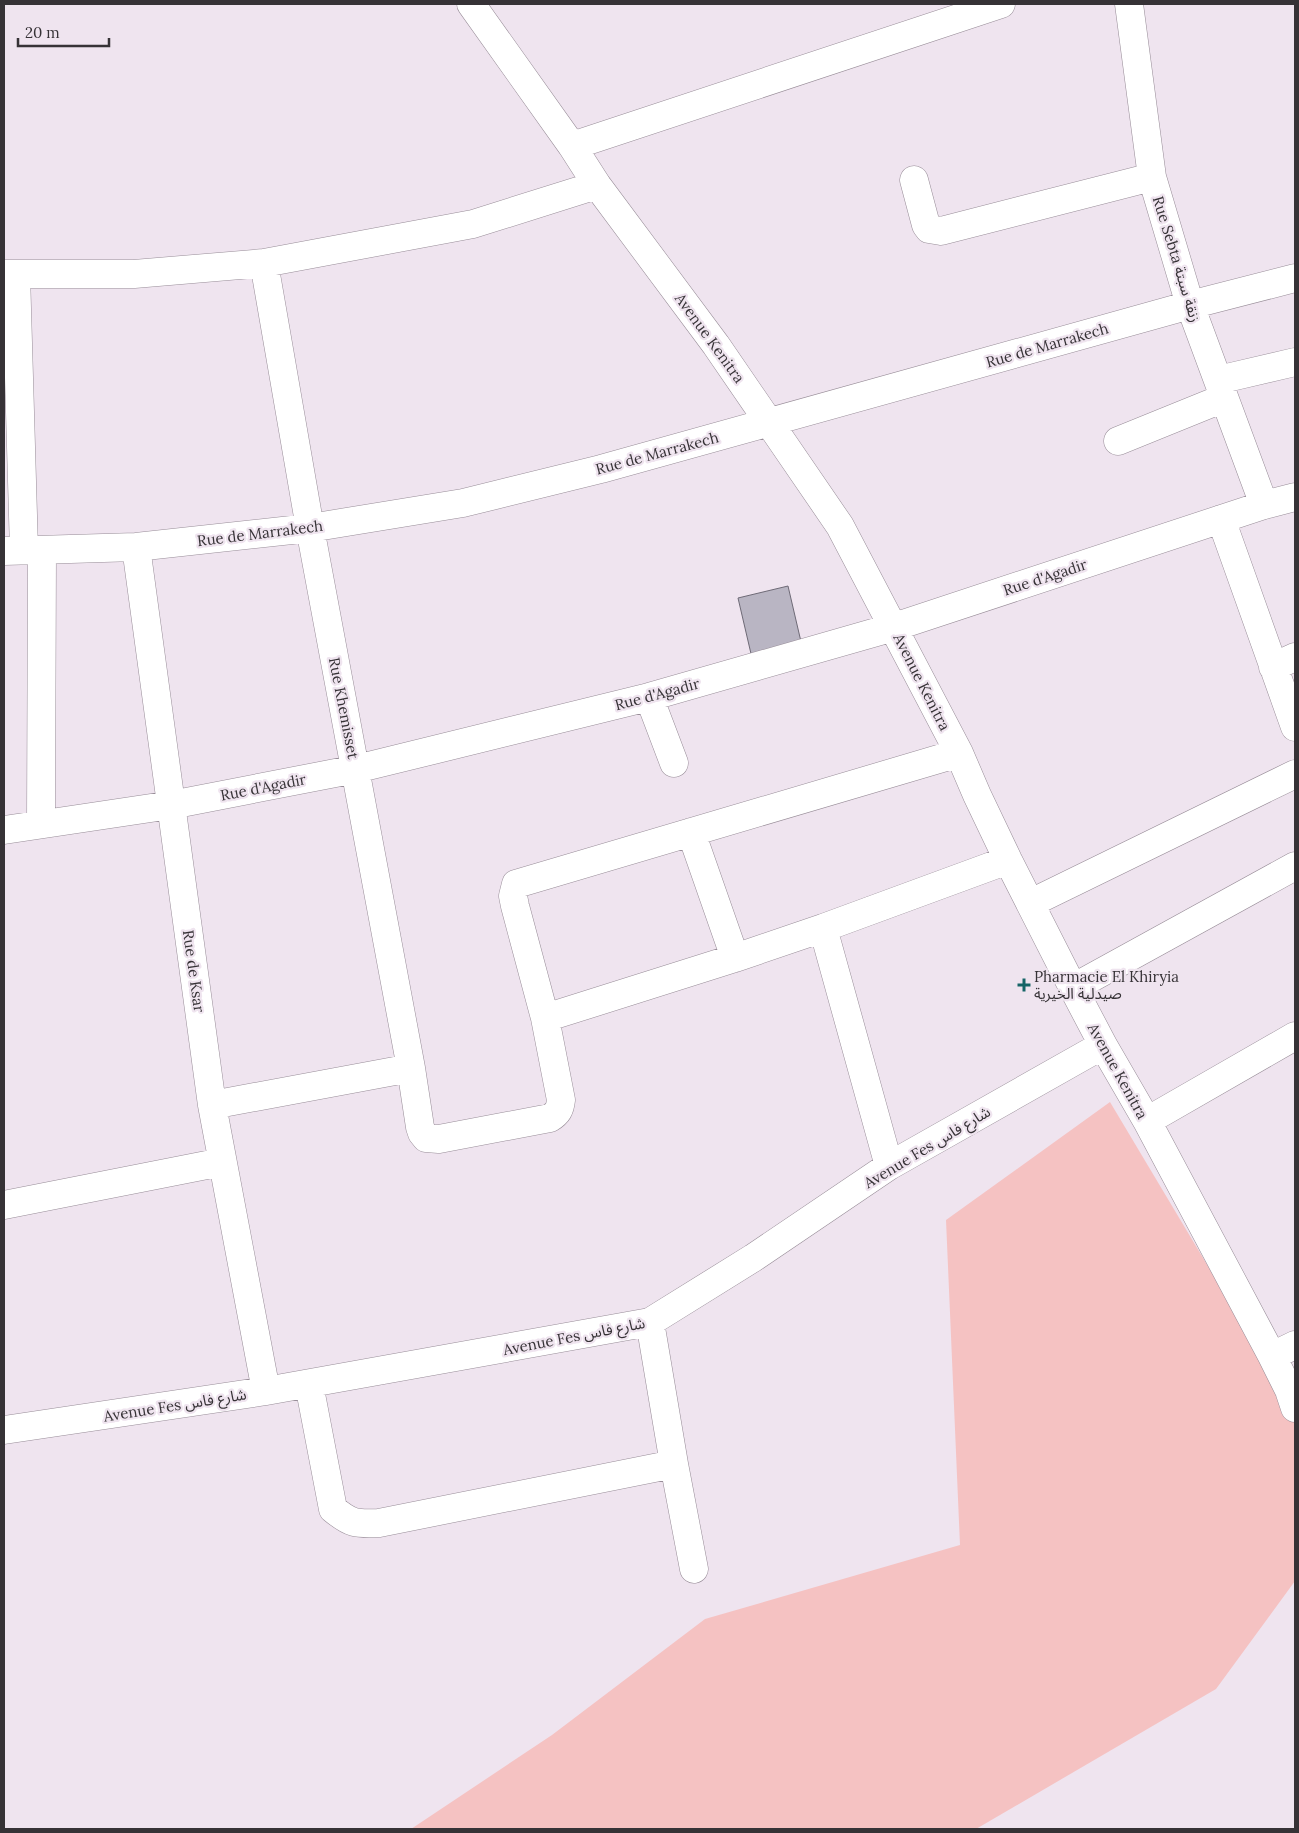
<svg xmlns="http://www.w3.org/2000/svg" width="1299" height="1833" font-family="Lora,'Noto Sans Arabic',serif">
<style>
.green{fill:#f5c2c2}
.building{fill:#b9b5c3;stroke:#6e6a76}
.lines{fill:none;stroke-linecap:round;stroke-linejoin:round}
.minor-casing{stroke:#988d98;stroke-width:29}
.minor{stroke:#fff;stroke-width:28}
.poi-dot{fill:#166567;stroke:#efe4ef;stroke-width:2}
.labels{text-anchor:middle;dominant-baseline:central;stroke-width:4.5;stroke-linejoin:round;paint-order:stroke}
.street-label{font-size:15px;fill:#363236;stroke:#efe4ef}
.poi-label{font-size:15px;fill:#363236;stroke:#efe4ef;text-anchor:start}
</style>
<rect width="100%" height="100%" fill="#efe4ef"/>
<path class="green" d="M 1110,1102 L 1295,1412 L 1295,1581 L 1216,1689 L 976,1829 L 411,1829 L 552,1735 L 705,1619 L 960,1545 L 946,1220 Z"/>
<path class="building" d="M 788,586 L 802,646 L 752,658 L 738,598 Z"/>
<g class="lines">
<g class="minor-casing">
<path id="minor" d="M 471,4 L 572,146 L 597,185 L 716,345 L 840,526 L 959,753 L 977,795 L 1008,860 L 1073,988 L 1103,1045 L 1147,1121 L 1272,1356 L 1289,1390 L 1295,1408
M 1129,4 L 1152,177 L 1190,305 L 1264,505
M 572,146 L 1001,4
M 914,180 L 926,225 L 929,229 L 941,231 L 1152,177
M 264,263 L 310,528 L 411,1068 L 420,1127 L 422,1133 L 426,1138 L 439,1139 L 550,1118 C 558,1113 560,1109 561,1100 L 545,1018 L 515,906 L 513,896 L 516,884 L 959,753
M 4,274 L 134,274 L 264,263 L 473,224 L 597,185
M 16,274 L 24,550
M 1218,380 L 1295,362
M 1118,441 L 1224,398
M 1221,519 L 1295,727
M 136,547 L 212,1105 L 266,1391
M 4,551 L 136,547 L 310,528 L 463,503 L 601,469 L 1190,305 L 1295,278
M 1273,667 L 1295,657
M 649,697 L 674,763
M 41,824 L 42,551
M 4,830 L 171,805 L 356,769 L 649,697 L 894,627 L 1264,505 L 1295,497
M 691,832 L 735,958
M 1031,903 L 1295,774
M 823,928 L 889,1166
M 1073,988 L 1295,866
M 545,1018 L 735,958 L 823,928 L 1008,860
M 212,1105 L 411,1068
M 1147,1121 L 1295,1036
M 4,1205 L 222,1162
M 650,1322 L 674,1464 L 694,1569
M 1272,1356 L 1295,1345
M 309,1384 L 333,1509 C 351,1524 356,1524 379,1523 L 674,1464
M 4,1430 L 266,1391 L 650,1322 L 753,1258 L 889,1166 L 1103,1045"/>
</g>
<use href="#minor" class="minor"/>
</g>
<path class="poi-dot" d="M1021.5 977.5h5v5h5v5h-5v5h-5v-5h-5v-5h5z"/>
<g class="labels">
<g class="street-label">
<text transform="translate(1177 259) rotate(73)">Rue Sebta زنقة سبتة</text>
<text transform="translate(710 338) rotate(54)">Avenue Kenitra</text>
<text transform="translate(1047 345) rotate(-16)">Rue de Marrakech</text>
<text transform="translate(657 453) rotate(-15)">Rue de Marrakech</text>
<text transform="translate(260 533) rotate(-7)">Rue de Marrakech</text>
<text transform="translate(1045 577) rotate(-18)">Rue d'Agadir</text>
<text transform="translate(922 682) rotate(63)">Avenue Kenitra</text>
<text transform="translate(657 694) rotate(-15)">Rue d'Agadir</text>
<text transform="translate(344 708) rotate(79)">Rue Khemisset</text>
<text transform="translate(263 787) rotate(-11)">Rue d'Agadir</text>
<text transform="translate(194 971) rotate(82)">Rue de Ksar</text>
<text transform="translate(1118 1071) rotate(61)">Avenue Kenitra</text>
<text transform="translate(927 1147) rotate(-31)">Avenue Fes شارع فاس</text>
<text transform="translate(574 1336) rotate(-11)">Avenue Fes شارع فاس</text>
<text transform="translate(175 1405) rotate(-9)">Avenue Fes شارع فاس</text>
</g>
<g class="poi-label">
<text x="1034" y="976">Pharmacie El Khiryia<tspan x="1034" dy="17">صيدلية الخيرية</tspan></text>
</g>
</g>
<rect width="1299" height="1833" fill="none" stroke="#363236" stroke-width="10"/>
<path d="M18 38v8h91v-8" fill="none" stroke="#363236" stroke-width="2.5"/>
<text x="25" y="38" font-size="15" fill="#363236" stroke="#efe4ef" stroke-width="4" paint-order="stroke">20 m</text>
</svg>
